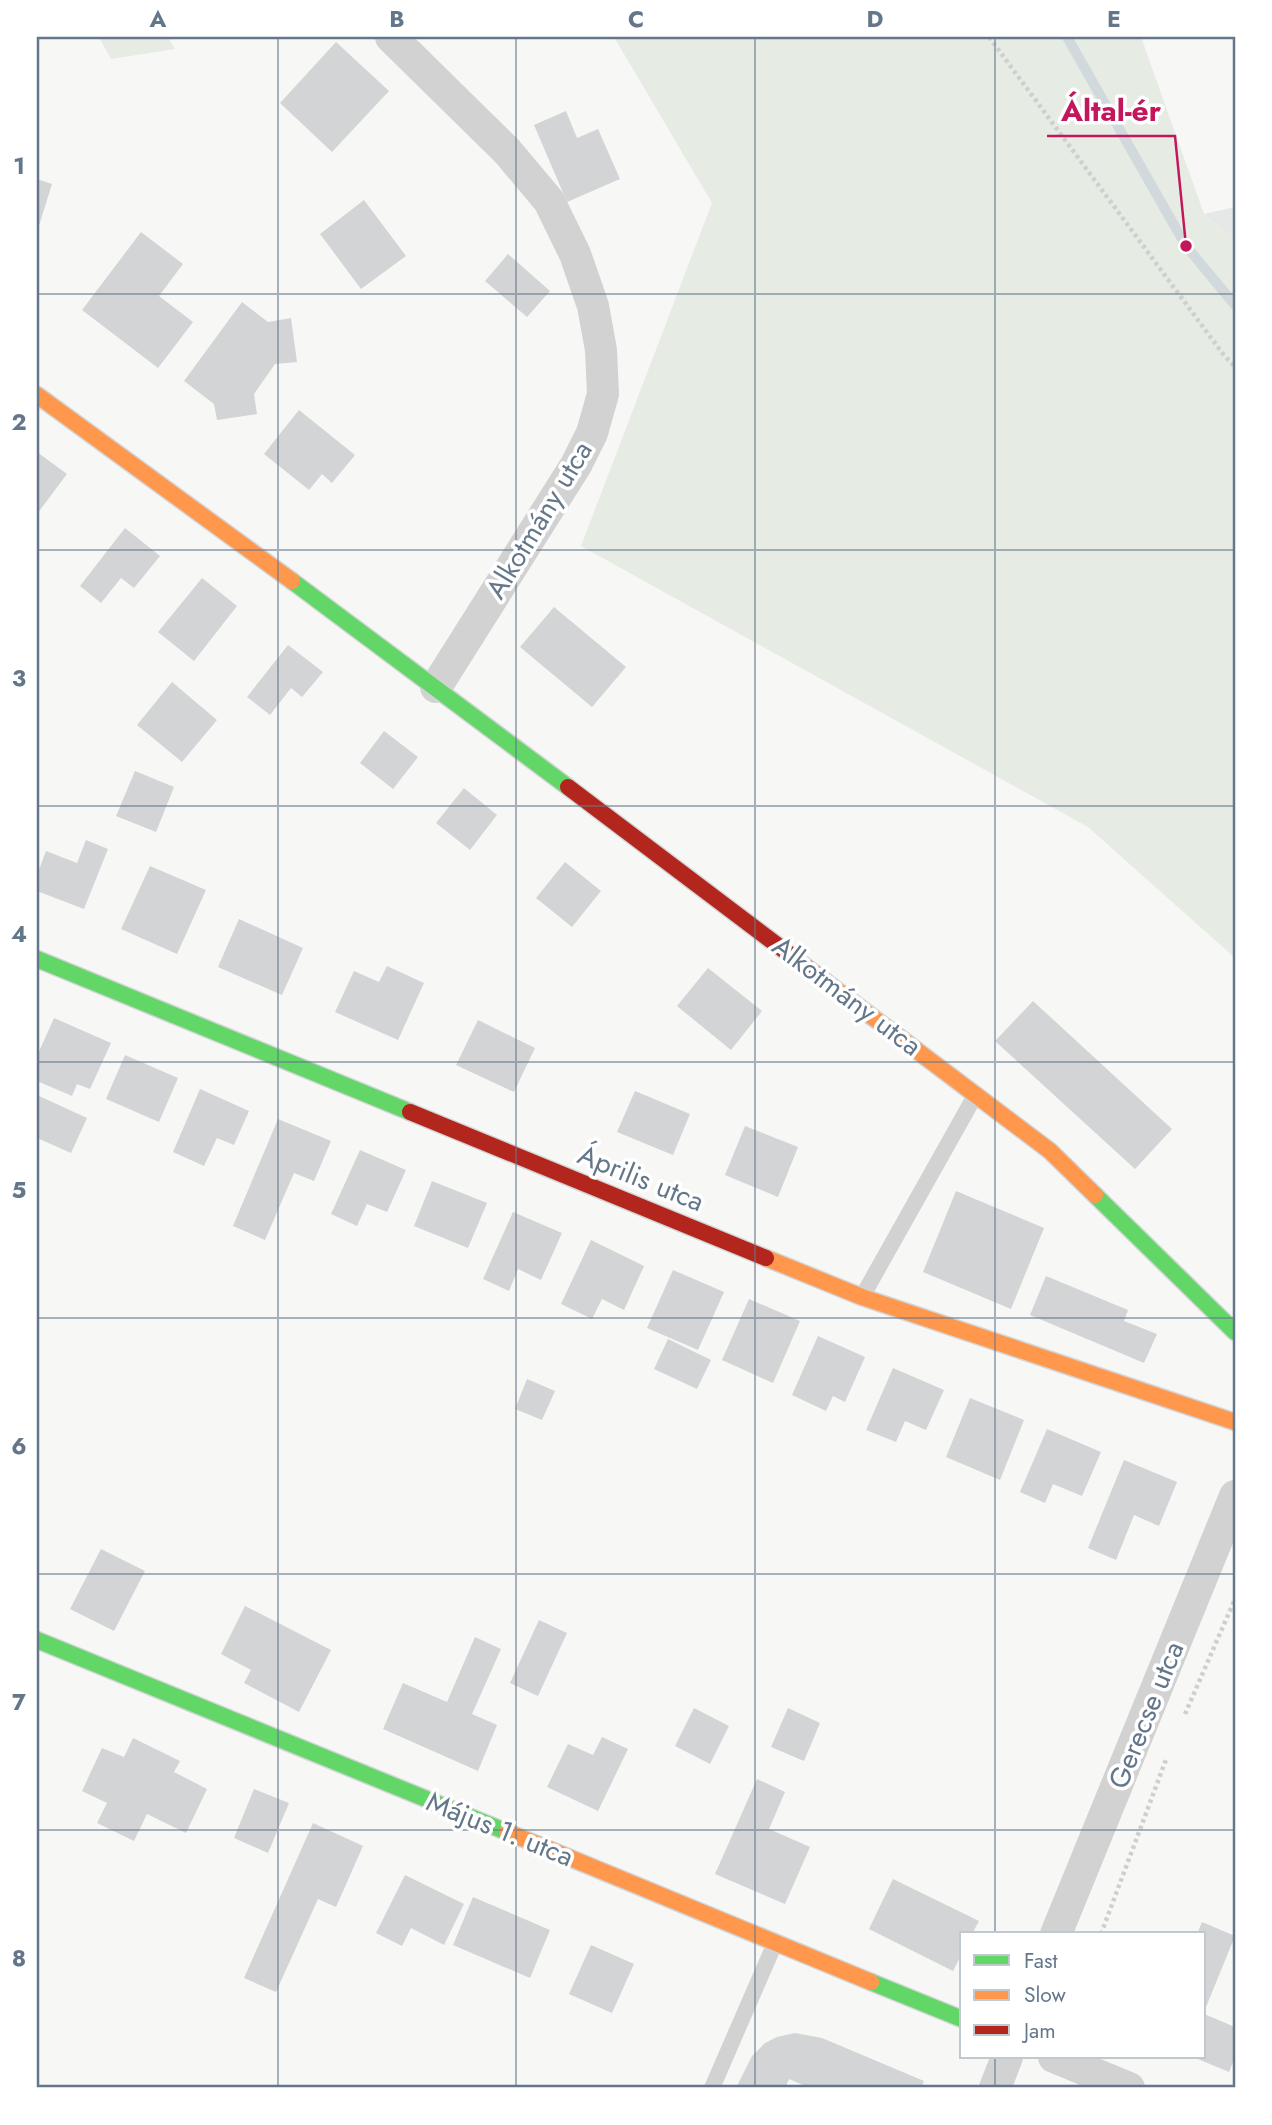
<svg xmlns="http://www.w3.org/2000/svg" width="1272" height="2125" font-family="Jost,sans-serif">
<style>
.built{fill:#e6e7e7}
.green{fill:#e6ebe4}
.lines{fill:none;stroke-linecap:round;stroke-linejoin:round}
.stream{stroke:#d1d9dd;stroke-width:10}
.building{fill:#d3d4d5}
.fast-casing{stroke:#d2d4d6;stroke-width:19}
.slow-casing{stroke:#d2d4d6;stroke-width:19}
.jam-casing{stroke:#d2d4d6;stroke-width:19}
.path{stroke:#cdcfd0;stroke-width:4.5;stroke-dasharray:3.5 3.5;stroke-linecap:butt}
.lane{stroke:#d2d2d3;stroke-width:16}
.street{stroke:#d2d2d3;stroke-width:32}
.fast{stroke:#63d668;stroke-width:16}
.slow{stroke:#ff974d;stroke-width:16}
.jam{stroke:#b3261e;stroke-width:16}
.grid{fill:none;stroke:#64778a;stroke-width:2;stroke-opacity:0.55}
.labels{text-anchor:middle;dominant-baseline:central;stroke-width:7;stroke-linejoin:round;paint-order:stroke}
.street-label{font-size:28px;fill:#64778a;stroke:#fff}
.leader{fill:none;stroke:#c2185b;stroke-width:2.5}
.callout-dot{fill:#c2185b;stroke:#fff;stroke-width:2.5}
.callout-label{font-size:30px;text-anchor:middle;font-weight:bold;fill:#c2185b;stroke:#fff;stroke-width:7;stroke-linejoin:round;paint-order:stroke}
.neatline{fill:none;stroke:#64778a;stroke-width:2.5}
.grid-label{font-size:23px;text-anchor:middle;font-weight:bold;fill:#64778a}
</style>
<rect width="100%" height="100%" fill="#f7f7f6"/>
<path class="built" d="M 1235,207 L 1235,239 L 1204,214 Z"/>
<path class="green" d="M 99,37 L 168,37 L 175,49 L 111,59 Z
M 614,37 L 1141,37 L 1204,214 L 1235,239 L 1235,958 L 1088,827 L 581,546 L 712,203 Z"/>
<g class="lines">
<path class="stream" d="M 1067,37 L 1186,246 L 1235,305"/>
</g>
<path class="building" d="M 336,42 L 389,91 L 332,152 L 280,103 Z
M 566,111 L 577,138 L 598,129 L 620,179 L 567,202 L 534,125 Z
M 37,179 L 52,184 L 37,232 Z
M 364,200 L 406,256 L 361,289 L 320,234 Z
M 141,232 L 183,264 L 159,296 L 193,322 L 158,368 L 82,310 Z
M 508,254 L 550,291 L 527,317 L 485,281 Z
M 242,302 L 268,322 L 291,318 L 297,362 L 275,364 L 254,394 L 257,414 L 217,420 L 214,404 L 184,381 Z
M 299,410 L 355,455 L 332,483 L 322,474 L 309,490 L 264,454 Z
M 37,452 L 67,474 L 37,514 Z
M 125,528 L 160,556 L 134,588 L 121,578 L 101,603 L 80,586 Z
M 202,578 L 237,606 L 194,661 L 158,632 Z
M 554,607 L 626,667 L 592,707 L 520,647 Z
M 288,645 L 323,672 L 302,697 L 291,688 L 270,715 L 247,697 Z
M 172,682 L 217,720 L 182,762 L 137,725 Z
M 384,731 L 418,757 L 393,789 L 360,763 Z
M 135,771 L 174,787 L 156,832 L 116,816 Z
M 464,788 L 497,815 L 470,850 L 436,823 Z
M 86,840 L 108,849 L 84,909 L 37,891 L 37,875 L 46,851 L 77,863 Z
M 565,862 L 601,891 L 572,927 L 536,898 Z
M 150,866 L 206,890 L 177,954 L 121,929 Z
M 239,919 L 303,948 L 282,995 L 218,967 Z
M 387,966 L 424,983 L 398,1040 L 335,1012 L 354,971 L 379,982 Z
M 708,968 L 762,1011 L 731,1050 L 677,1006 Z
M 1033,1001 L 1172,1129 L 1135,1169 L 995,1041 Z
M 54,1018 L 111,1043 L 90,1089 L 77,1084 L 72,1096 L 37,1081 L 37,1056 Z
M 478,1020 L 535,1048 L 514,1092 L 456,1065 Z
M 125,1055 L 178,1078 L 159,1122 L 106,1099 Z
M 200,1089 L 249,1111 L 234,1145 L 217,1138 L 204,1166 L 173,1152 Z
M 635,1091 L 690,1114 L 673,1155 L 617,1132 Z
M 37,1095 L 87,1118 L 71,1153 L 37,1138 Z
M 278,1119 L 331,1141 L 314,1181 L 294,1173 L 265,1240 L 233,1226 Z
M 745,1126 L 798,1147 L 778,1197 L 725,1175 Z
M 360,1150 L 406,1170 L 387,1212 L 367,1204 L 357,1226 L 331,1214 Z
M 432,1181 L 487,1203 L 468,1248 L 414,1226 Z
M 956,1191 L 1044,1228 L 1011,1309 L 923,1272 Z
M 513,1212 L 562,1233 L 541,1280 L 518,1269 L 509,1291 L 483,1279 Z
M 591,1240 L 644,1266 L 624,1310 L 602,1299 L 592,1319 L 561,1304 Z
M 673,1270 L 724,1292 L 698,1350 L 647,1328 Z
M 1046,1276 L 1128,1310 L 1124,1321 L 1157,1334 L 1144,1363 L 1030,1315 Z
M 749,1299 L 800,1321 L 773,1383 L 722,1360 Z
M 818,1336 L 865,1357 L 845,1402 L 833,1396 L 826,1411 L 792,1395 Z
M 668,1339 L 711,1360 L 697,1389 L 654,1369 Z
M 893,1368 L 944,1390 L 926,1430 L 905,1421 L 896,1442 L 866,1430 Z
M 527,1379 L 555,1391 L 542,1420 L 515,1409 Z
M 970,1398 L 1024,1420 L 1000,1480 L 946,1457 Z
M 1047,1429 L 1101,1452 L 1082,1496 L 1053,1484 L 1045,1503 L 1020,1492 Z
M 1124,1460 L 1177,1482 L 1159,1526 L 1134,1515 L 1116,1560 L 1088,1548 Z
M 101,1549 L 145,1571 L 114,1631 L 70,1609 Z
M 245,1606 L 331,1650 L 299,1712 L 244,1683 L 251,1670 L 221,1654 Z
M 539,1620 L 567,1633 L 538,1696 L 510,1683 Z
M 475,1637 L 501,1649 L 472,1714 L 497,1725 L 478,1771 L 383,1729 L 403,1683 L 447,1702 Z
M 694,1708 L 729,1726 L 710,1764 L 675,1746 Z
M 788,1708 L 820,1723 L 804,1761 L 771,1747 Z
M 602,1737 L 628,1749 L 598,1811 L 547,1787 L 568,1744 L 593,1755 Z
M 133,1738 L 180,1761 L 174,1772 L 207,1789 L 186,1833 L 147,1814 L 134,1841 L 97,1823 L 107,1803 L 82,1791 L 102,1748 L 124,1757 Z
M 757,1779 L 785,1792 L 769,1829 L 810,1847 L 785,1904 L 715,1874 Z
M 254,1789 L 289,1803 L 268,1853 L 234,1838 Z
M 313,1823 L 363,1846 L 336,1907 L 318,1899 L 276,1992 L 244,1978 Z
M 405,1875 L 464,1904 L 444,1945 L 411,1928 L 402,1946 L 376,1933 Z
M 893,1879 L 979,1921 L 972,1934 L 962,1934 L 962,1953 L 953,1971 L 869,1929 Z
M 473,1897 L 550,1930 L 530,1978 L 453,1945 Z
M 1202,1922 L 1235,1936 L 1204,2012 L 1204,1934 L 1197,1934 Z
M 591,1945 L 634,1964 L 612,2013 L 569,1994 Z
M 1204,2014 L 1235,2027 L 1235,2057 L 1229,2072 L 1193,2057 L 1204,2057 Z
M 795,2033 L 822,2038 L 924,2081 L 921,2088 L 810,2088 L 789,2079 L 785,2088 L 736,2088 L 752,2056 L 765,2043 L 777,2037 Z"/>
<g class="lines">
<g class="fast-casing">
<path id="fast" d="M 292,581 L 568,787
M 37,959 L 410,1112
M 1095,1195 L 1235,1332
M 37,1640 L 507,1832
M 871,1982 L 962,2019"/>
</g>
<g class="slow-casing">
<path id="slow" d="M 37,395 L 292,581
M 826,982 L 1050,1151 L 1095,1195
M 766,1258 L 862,1297 L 1235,1422
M 507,1832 L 871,1982"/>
</g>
<g class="jam-casing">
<path id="jam" d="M 568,787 L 826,982
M 410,1112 L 766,1258"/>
</g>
<path class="path" d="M 989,37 L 1223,354 L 1235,367
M 1185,1714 L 1235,1599
M 1101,1934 L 1167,1757"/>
<path class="lane" d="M 862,1297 L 976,1094
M 712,2088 L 775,1943"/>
<path class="street" d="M 391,37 L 507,151 L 549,201 L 575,254 L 593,306 L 601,350 L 603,394 L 592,433 L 576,465 L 436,687
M 1056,1934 L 1235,1496
M 1054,2057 L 1129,2088
M 995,2088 L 1007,2057"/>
<use href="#fast" class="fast"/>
<use href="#slow" class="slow"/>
<use href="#jam" class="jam"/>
</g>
<path class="grid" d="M 278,37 L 278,2088M 516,37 L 516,2088M 755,37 L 755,2088M 995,37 L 995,1934M 37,294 L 1235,294M 37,550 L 1235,550M 37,806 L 1235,806M 37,1062 L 1235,1062M 37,1318 L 1235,1318M 37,1574 L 1235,1574M 37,1830 L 1235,1830M 995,2057 L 995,2088"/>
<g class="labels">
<g class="street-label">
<text transform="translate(539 520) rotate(-59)">Alkotmány utca</text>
<text transform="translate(847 996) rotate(37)">Alkotmány utca</text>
<text transform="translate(641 1178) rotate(22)">Április utca</text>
<text transform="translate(1146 1715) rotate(-68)">Gerecse utca</text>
<text transform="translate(500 1829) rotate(22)">Május 1. utca</text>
</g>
</g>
<path class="leader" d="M1186 246L1175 136H1047"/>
<circle class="callout-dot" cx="1186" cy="246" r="7"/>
<g class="callout-label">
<text x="1111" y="121">Által-ér</text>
</g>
<rect width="1272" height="2125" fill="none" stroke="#ffffff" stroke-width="77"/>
<rect x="960" y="1932" width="245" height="126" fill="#ffffff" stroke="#c1c9d0" stroke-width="2"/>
<rect x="974" y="1955" width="35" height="10" fill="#63d668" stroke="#c1c9d0" stroke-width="2"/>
<text x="1024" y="1968" font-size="21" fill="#64778a">Fast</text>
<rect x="974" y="1990" width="35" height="10" fill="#ff974d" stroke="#c1c9d0" stroke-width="2"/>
<text x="1024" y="2002" font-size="21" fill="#64778a">Slow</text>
<rect x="974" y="2025" width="35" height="10" fill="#b3261e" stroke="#c1c9d0" stroke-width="2"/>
<text x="1024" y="2038" font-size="21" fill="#64778a">Jam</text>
<rect x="38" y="38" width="1196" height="2048" class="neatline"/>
<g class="grid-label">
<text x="158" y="27">A</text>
<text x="397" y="27">B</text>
<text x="636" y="27">C</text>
<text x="875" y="27">D</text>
<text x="1114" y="27">E</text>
<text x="19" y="174">1</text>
<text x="19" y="430">2</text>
<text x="19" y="686">3</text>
<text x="19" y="942">4</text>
<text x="19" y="1198">5</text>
<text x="19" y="1454">6</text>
<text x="19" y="1710">7</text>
<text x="19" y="1966">8</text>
</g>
</svg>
